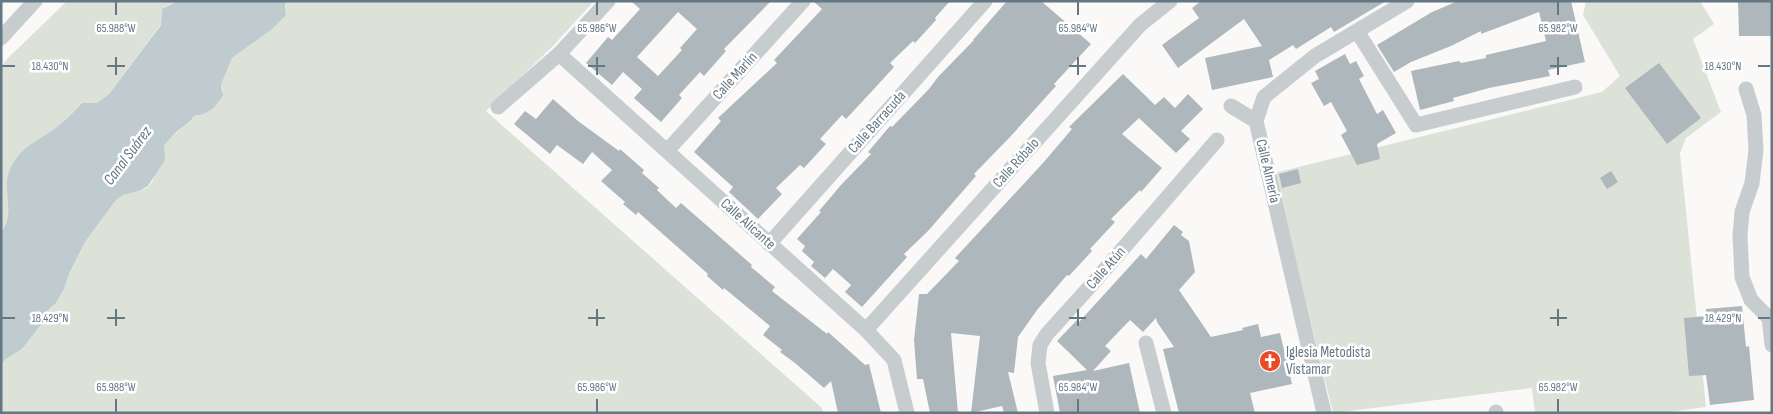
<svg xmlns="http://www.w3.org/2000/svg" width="1773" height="414" font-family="'Sofia Sans Condensed',sans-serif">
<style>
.green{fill:#dce2d8}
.water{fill:#bfcbcf}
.building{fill:#aeb7bc;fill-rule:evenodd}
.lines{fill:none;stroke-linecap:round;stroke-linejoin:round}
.minor{stroke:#c7cccf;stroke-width:15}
.ticks{fill:none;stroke:#637784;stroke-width:2}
.labels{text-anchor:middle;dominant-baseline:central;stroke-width:5;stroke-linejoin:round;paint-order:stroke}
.street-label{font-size:15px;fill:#637784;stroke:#fff}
.poi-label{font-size:15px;fill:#637784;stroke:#fff;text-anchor:start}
.water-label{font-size:16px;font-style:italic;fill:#5e767d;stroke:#fff}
.ticks-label{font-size:12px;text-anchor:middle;fill:#637784;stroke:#fff;stroke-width:5;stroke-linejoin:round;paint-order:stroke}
</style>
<rect width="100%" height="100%" fill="#faf9f7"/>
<path class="green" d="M 67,1 L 194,1 L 176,2 L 162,9 L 161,24 L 109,94 L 97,103 L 82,103 C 73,113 64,122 53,130 C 34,143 19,147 10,172 C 2,191 16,214 1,232 L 1,67 L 7,59 Z
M 286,1 L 594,1 L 554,45 L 486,111 L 822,408 L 823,413 L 1,413 L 1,364 L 6,359 L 22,349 L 44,321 L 46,312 L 56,303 L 64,289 L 69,274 L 85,242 L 116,200 C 121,196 125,194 130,192 C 136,190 144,191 149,186 C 158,177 157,158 164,146 C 171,133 186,128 194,116 C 211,114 215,103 223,90 L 221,85 L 232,58 L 271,30 L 285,11 Z
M 1700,1 L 1714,24 L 1693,39 L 1721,112 L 1686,138 L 1680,153 L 1706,407 L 1662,413 L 1535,413 L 1532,388 L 1333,413 L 1274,173 L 1602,92 L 1620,76 L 1583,15 L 1586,2 Z"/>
<path class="water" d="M 194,1 L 286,1 L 285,7 L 286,15 L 271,30 L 232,58 L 221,85 L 223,95 C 216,107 208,115 194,116 C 189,124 182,127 175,133 C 171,137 167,142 164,146 L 165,160 L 148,186 L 141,190 L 123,195 L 116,200 L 85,242 L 69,274 L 64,289 L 56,303 L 46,312 L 44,321 L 22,349 L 6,359 L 1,364 L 1,232 C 16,214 2,191 9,172 C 19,147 34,143 53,130 C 64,122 73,113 82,103 L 97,103 L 109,94 L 161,25 L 162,9 L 176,2 Z"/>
<path class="building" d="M 631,1 L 771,1 L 724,49 L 726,51 L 704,76 L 700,72 L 679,95 L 682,98 L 661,122 L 634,98 L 642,89 L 623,72 L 612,85 L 586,63 L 608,37 L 612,40 L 640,9 ZM 678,12 L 697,29 L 680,48 L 682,50 L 658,76 L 637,57 Z
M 813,1 L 950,1 L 935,18 L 936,20 L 915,43 L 913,41 L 890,63 L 894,67 L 873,90 L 846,119 L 842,115 L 820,139 L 826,144 L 804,168 L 800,165 L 776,188 L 782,194 L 758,219 L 729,192 L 733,187 L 694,152 L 721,121 L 718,118 L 777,63 L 774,60 L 822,9 Z
M 1007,1 L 1041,1 L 1091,44 L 1054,84 L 1056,86 L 1010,137 L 974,174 L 976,176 L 928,231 L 904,254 L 907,257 L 862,307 L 845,292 L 851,285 L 833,269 L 825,278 L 811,266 L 814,262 L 802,251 L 805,246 L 797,239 L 821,212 L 819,211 L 841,185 L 871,154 L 868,152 L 890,126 L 892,127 L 929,89 L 938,77 L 974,40 L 973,40 Z
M 1201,1 L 1386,1 L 1334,32 L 1331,27 L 1296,49 L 1293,45 L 1269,60 L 1273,77 L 1212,90 L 1205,58 L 1262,46 L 1244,19 L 1178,68 L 1162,45 L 1199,18 L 1192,8 Z
M 1458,1 L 1571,1 L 1585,62 L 1548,70 L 1550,76 L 1489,88 L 1453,98 L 1454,101 L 1420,110 L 1411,71 L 1459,61 L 1461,63 L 1486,58 L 1486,55 L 1546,41 L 1539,12 L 1481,34 L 1481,31 L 1451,46 L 1411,62 L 1394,72 L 1377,45 L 1432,12 Z
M 1738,1 L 1771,1 L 1771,36 L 1739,36 Z
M 1345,54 L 1350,64 L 1356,61 L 1364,76 L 1359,79 L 1377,114 L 1383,110 L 1396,133 L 1377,144 L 1380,159 L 1357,165 L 1341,135 L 1347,131 L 1331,102 L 1324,106 L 1311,83 L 1319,79 L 1315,71 Z
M 1659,63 L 1701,118 L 1667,144 L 1625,88 Z
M 1123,74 L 1155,105 L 1164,97 L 1175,108 L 1188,94 L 1203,109 L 1181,131 L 1190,139 L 1176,153 L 1139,118 L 1122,134 L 1162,168 L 1141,192 L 1140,190 L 1111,219 L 1115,222 L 1090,249 L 1092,251 L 1069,276 L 1067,275 L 1037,310 L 1018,337 L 1014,373 L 1008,372 L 1018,413 L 1004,413 L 1002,406 L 971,413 L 980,336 L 951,333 L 958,413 L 930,413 L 923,379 L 917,379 L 914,340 L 919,294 L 927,294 L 959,261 L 955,258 L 1043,163 L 1072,129 L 1069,127 Z
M 553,99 L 578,121 L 619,151 L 620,149 L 644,170 L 642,173 L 659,188 L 657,190 L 676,208 L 681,203 L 752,265 L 751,267 L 775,287 L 772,291 L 827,334 L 828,332 L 865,365 L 869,364 L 881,413 L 838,413 L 831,381 L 824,388 L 795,363 L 780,352 L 782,350 L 763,335 L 770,326 L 724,288 L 723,290 L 707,276 L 708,274 L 638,212 L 636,215 L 623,204 L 625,202 L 601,181 L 612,170 L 592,152 L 583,164 L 557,145 L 550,154 L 514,124 L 525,111 L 536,119 Z
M 1298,169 L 1301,183 L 1282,188 L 1279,174 Z
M 1611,171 L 1618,182 L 1607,189 L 1600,178 Z
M 1174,225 L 1183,232 L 1181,235 L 1189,241 L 1195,272 L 1179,290 L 1211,337 L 1243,330 L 1242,328 L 1258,324 L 1261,337 L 1280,333 L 1292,384 L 1250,393 L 1255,413 L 1179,413 L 1163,349 L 1174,347 L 1157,322 L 1156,318 L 1143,332 L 1130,320 L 1105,346 L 1111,351 L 1093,371 L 1129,363 L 1140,413 L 1060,413 L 1053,376 L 1087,370 L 1057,341 L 1077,320 L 1079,322 L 1141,254 L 1146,259 Z
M 1742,306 L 1746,347 L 1749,346 L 1754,400 L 1710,405 L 1706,375 L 1689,376 L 1684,318 L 1706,316 L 1706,309 Z"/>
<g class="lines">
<path class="minor" d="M 1357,31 L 1416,125 L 1575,87
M 1,38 L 35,1
M 559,54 L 866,330 L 894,360 L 907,413
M 1746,89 L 1754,115 L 1756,150 L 1752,183 L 1742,212 L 1740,236 L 1742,277 L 1751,300 L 1769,318 L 1772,345
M 1231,106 L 1256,121
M 498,107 L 559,54 L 608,1
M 667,151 L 803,1
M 769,244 L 985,1
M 866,330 L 1140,25 L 1170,1
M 1146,343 L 1164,413
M 1496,412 L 1496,413
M 1047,413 L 1038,363 L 1040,345 L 1047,334 L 1094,282 L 1217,140
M 1324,413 L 1256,121 L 1264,97 L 1315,56 L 1407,1"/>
</g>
<path class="ticks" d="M 116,2 L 116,15M 597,2 L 597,15M 1078,2 L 1078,15M 1558,2 L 1558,15M 116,57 L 116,75M 597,57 L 597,75M 1078,57 L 1078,75M 1558,57 L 1558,75M 2,66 L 15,66M 107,66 L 125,66M 588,66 L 605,66M 1069,66 L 1086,66M 1550,66 L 1567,66M 1758,66 L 1770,66M 116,309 L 116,326M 597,309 L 597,326M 1078,309 L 1078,326M 1558,309 L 1558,326M 2,318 L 15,318M 107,318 L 125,318M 588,318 L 605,318M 1069,318 L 1086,318M 1550,318 L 1567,318M 1758,318 L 1770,318M 116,399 L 116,412M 597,399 L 597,412M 1078,399 L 1078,412M 1558,399 L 1558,412"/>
<defs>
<g id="church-disc" transform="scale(1.125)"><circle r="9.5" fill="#ec4925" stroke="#fff"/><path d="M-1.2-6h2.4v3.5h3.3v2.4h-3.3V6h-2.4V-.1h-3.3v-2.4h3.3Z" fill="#fff"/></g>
</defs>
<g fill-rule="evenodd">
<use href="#church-disc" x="1270" y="361"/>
</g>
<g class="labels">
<g class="street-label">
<text transform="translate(735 76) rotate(-48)">Calle Marlín</text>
<text transform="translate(877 122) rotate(-48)">Calle Barracuda</text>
<text transform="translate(1016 163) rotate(-48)">Calle Róbalo</text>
<text transform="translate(1268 171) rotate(77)">Calle Almería</text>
<text transform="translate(748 224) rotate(42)">Calle Alicante</text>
<text transform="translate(1106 268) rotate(-49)">Calle Atún</text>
</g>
<g class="poi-label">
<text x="1286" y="352">Iglesia Metodista<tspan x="1286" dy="17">Vistamar</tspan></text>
</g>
<g class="water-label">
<text transform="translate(128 156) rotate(-53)">Canal Suárez</text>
</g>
</g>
<g class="ticks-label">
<text x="116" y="32">65.988°W</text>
<text x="597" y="32">65.986°W</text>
<text x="1078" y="32">65.984°W</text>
<text x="1558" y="32">65.982°W</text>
<text x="50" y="70">18.430°N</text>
<text x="1723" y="70">18.430°N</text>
<text x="50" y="322">18.429°N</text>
<text x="1723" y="322">18.429°N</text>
<text x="116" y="391">65.988°W</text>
<text x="597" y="391">65.986°W</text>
<text x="1078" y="391">65.984°W</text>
<text x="1558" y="391">65.982°W</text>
</g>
<rect width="1773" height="414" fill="none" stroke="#637784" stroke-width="5"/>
</svg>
